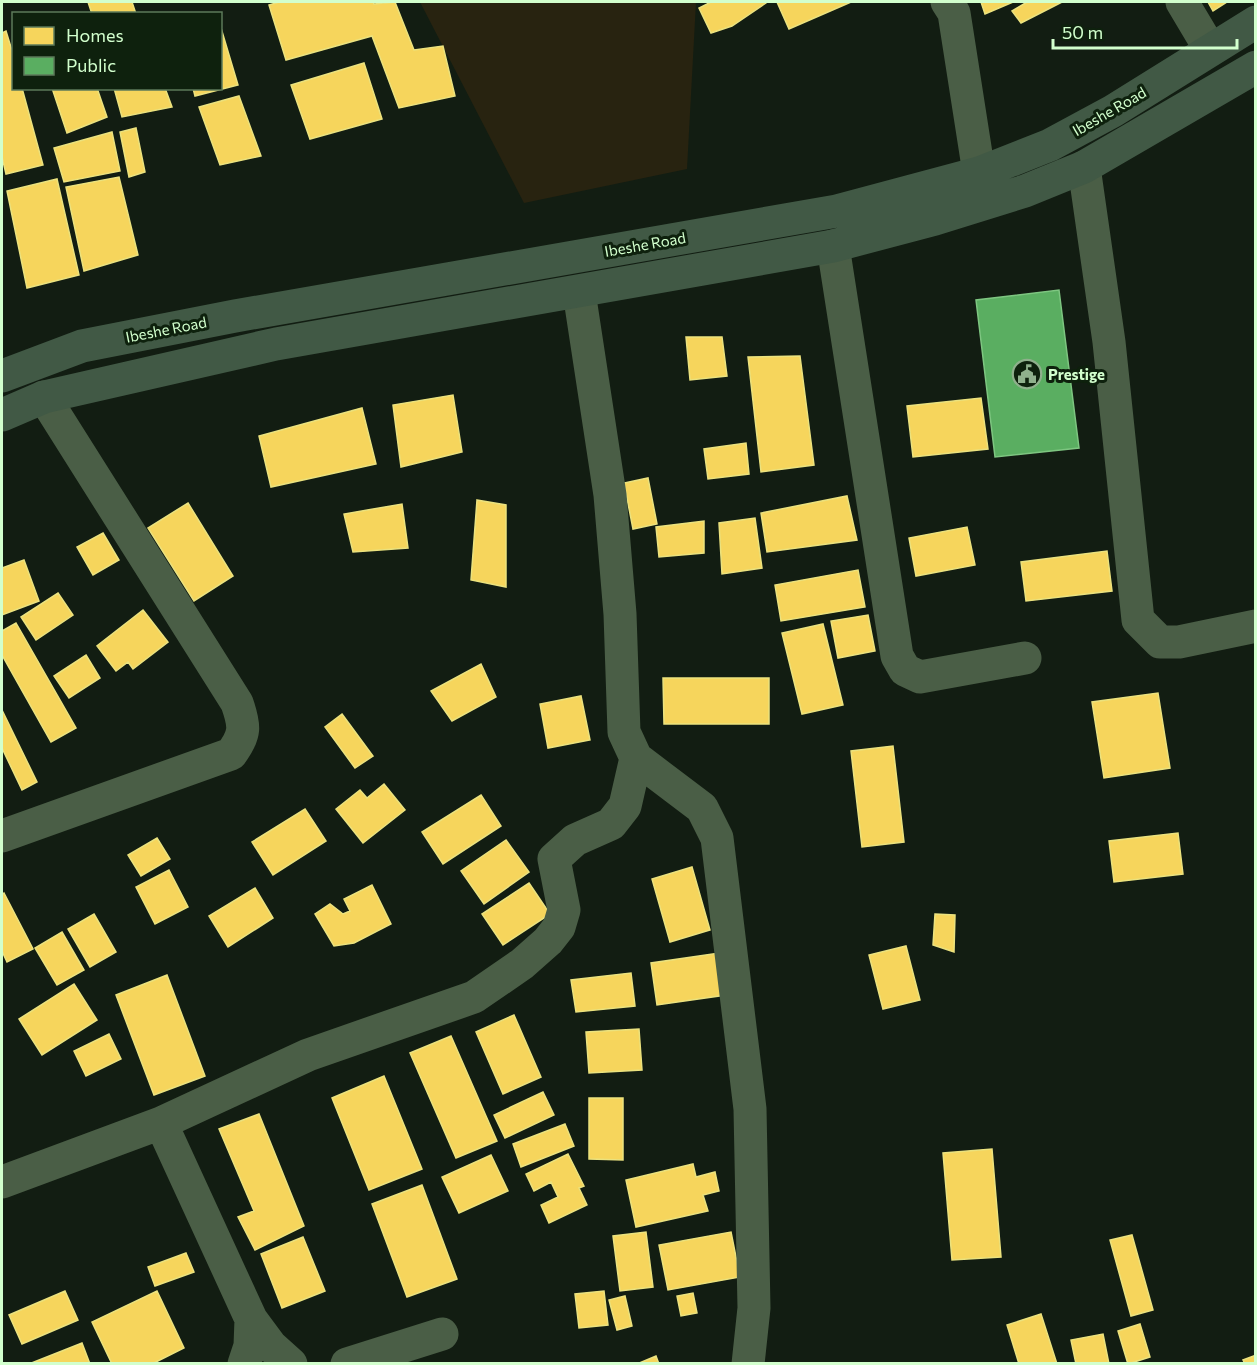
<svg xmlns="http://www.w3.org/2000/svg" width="1257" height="1365" font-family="Commissioner,sans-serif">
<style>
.green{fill:#282310}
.homes{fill:#f6d55c;stroke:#ebe27e;stroke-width:1.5}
.public{fill:#5aae61;stroke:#7ec681;stroke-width:1.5}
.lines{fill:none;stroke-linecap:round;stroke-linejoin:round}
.minor{stroke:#4a5e46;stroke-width:33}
.major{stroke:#415945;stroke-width:33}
.labels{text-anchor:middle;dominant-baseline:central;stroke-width:6;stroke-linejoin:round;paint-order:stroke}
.street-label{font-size:15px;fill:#d2ffcd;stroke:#0e210d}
.poi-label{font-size:15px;font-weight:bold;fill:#d2ffcd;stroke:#0e210d;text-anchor:start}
</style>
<rect width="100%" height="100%" fill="#121d12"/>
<path class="green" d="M 420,2 L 696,2 L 687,169 L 524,203 Z"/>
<path class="homes" d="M 88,2 L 132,2 L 136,14 L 92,14 Z
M 279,2 L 373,2 L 374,4 L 395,2 L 414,50 L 443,46 L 455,96 L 399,108 L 372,36 L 286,60 L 269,5 Z
M 711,2 L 765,2 L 766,3 L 732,26 L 711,33 L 699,8 Z
M 777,2 L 851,2 L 789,29 Z
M 981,2 L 1013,2 L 985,14 Z
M 1027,2 L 1062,2 L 1021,23 L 1012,11 Z
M 1208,2 L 1227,2 L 1213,11 Z
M 221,28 L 238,85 L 195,96 L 193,88 L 220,88 Z
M 6,31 L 14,57 L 14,88 L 22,88 L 43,165 L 6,174 L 2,157 L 2,33 Z
M 364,63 L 382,119 L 310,139 L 291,85 Z
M 52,88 L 97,88 L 107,117 L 67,133 Z
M 114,88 L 165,88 L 172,107 L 122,117 Z
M 239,96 L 261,156 L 220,165 L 199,107 Z
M 136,128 L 145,172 L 129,177 L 120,132 Z
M 112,132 L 120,171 L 64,182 L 54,148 Z
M 119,177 L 138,255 L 84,271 L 66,187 Z
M 57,179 L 79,275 L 27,288 L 7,191 Z
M 686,337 L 722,337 L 727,376 L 690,380 Z
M 800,356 L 814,465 L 761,472 L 748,357 Z
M 453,395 L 462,452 L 401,467 L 393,405 Z
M 981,398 L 988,449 L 913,457 L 907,406 Z
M 362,408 L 376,464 L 271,487 L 259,436 Z
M 746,443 L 749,474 L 708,479 L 704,449 Z
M 648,478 L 657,524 L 633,529 L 624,483 Z
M 847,496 L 857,540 L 767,552 L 761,513 Z
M 477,500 L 506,505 L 506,587 L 471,580 Z
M 188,503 L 233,576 L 194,601 L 148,528 Z
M 402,504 L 408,548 L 353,552 L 344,514 Z
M 755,518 L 762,568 L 722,574 L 719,523 Z
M 704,521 L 704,553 L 659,557 L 656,527 Z
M 967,527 L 975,565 L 916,576 L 909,538 Z
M 103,533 L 119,560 L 93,575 L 77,547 Z
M 1107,551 L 1112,591 L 1026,601 L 1021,562 Z
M 24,560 L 39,601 L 2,615 L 2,568 Z
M 858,570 L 865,607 L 781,621 L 775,585 Z
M 58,593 L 73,615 L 36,640 L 21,617 Z
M 143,610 L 168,642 L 133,669 L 128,662 L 116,671 L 97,646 Z
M 868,615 L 875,651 L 838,658 L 831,621 Z
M 16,623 L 76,728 L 51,742 L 2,655 L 2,631 Z
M 823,624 L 843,705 L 802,714 L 782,633 Z
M 86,655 L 100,678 L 69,698 L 54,676 Z
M 481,664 L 496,697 L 452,721 L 431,691 Z
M 663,678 L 769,678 L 769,724 L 664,724 Z
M 1158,693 L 1170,768 L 1104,778 L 1092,702 Z
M 581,696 L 590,740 L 548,748 L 540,704 Z
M 2,710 L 37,782 L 22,790 L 2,748 Z
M 342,714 L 373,756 L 355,768 L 325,727 Z
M 893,746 L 904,842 L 862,847 L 851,751 Z
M 384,784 L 405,810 L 363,843 L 336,809 L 360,790 L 367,798 Z
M 481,795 L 501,826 L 443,864 L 422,832 Z
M 305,809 L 326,841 L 273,875 L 252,842 Z
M 1178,833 L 1183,874 L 1114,882 L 1109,841 Z
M 157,838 L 170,859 L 141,876 L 128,855 Z
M 506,840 L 529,872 L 484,904 L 461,871 Z
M 692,867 L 710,930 L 670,942 L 652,879 Z
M 169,870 L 188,907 L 155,924 L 136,887 Z
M 529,883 L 550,914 L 503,945 L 482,914 Z
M 372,885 L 391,924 L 354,943 L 334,946 L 315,914 L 330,904 L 343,914 L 350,911 L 344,899 Z
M 255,888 L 273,918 L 228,947 L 209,916 Z
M 4,893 L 33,949 L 7,962 L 2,951 L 2,895 Z
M 94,914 L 116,952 L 90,967 L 68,929 Z
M 935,914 L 955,915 L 954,952 L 933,945 Z
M 62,932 L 84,970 L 57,985 L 35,948 Z
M 906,946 L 920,1000 L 883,1009 L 869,955 Z
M 719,953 L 726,995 L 657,1005 L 651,963 Z
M 631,973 L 635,1006 L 576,1012 L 571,980 Z
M 167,975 L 205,1076 L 154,1095 L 116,995 Z
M 74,984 L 97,1020 L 42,1055 L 19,1019 Z
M 514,1015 L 541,1077 L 503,1094 L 476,1032 Z
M 639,1029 L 642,1070 L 589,1073 L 586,1032 Z
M 109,1034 L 121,1059 L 86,1076 L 74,1051 Z
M 451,1036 L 497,1141 L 456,1158 L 410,1053 Z
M 384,1076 L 422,1169 L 369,1190 L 332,1098 Z
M 543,1092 L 554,1115 L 505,1138 L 494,1115 Z
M 589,1098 L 623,1098 L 623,1160 L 589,1159 Z
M 259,1114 L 304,1226 L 255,1250 L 238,1217 L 254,1211 L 219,1129 Z
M 565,1124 L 574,1146 L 521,1167 L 513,1144 Z
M 992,1149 L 1001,1257 L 952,1260 L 943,1153 Z
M 568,1154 L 584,1186 L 579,1188 L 587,1205 L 549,1223 L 541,1205 L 558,1197 L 551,1182 L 534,1191 L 526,1174 Z
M 491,1155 L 508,1191 L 459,1213 L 442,1177 Z
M 693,1164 L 696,1177 L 715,1172 L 719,1191 L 703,1195 L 708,1211 L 636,1227 L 626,1180 Z
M 422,1185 L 457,1279 L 407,1297 L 372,1204 Z
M 646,1232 L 653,1287 L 620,1291 L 613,1236 Z
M 731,1232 L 740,1277 L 668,1290 L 659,1245 Z
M 1132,1235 L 1153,1310 L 1131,1316 L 1110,1240 Z
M 303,1237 L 325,1291 L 282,1308 L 261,1254 Z
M 186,1253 L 194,1272 L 155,1286 L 148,1267 Z
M 65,1291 L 78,1320 L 22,1344 L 9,1315 Z
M 157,1291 L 184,1348 L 152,1364 L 112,1364 L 92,1322 Z
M 604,1291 L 608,1325 L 579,1328 L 575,1294 Z
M 693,1293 L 697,1313 L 681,1316 L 677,1296 Z
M 625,1296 L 632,1326 L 617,1330 L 609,1300 Z
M 1041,1314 L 1057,1364 L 1019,1364 L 1007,1325 Z
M 1140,1324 L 1150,1357 L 1128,1364 L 1118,1331 Z
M 1103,1334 L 1109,1364 L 1076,1364 L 1071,1340 Z
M 82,1343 L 90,1364 L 29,1364 Z
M 1256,1355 L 1256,1364 L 1245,1364 L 1243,1360 Z
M 656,1356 L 659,1364 L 637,1364 Z"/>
<path class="public" d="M 1059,290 L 1079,448 L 995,457 L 976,300 Z"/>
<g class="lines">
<path class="minor" d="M 947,2 L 954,13 L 979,173
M 1182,2 L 1210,49
M 1084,167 L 1109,342 L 1138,620 L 1160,642 L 1179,642 L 1256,626
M 833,246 L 897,656 L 905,670 L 920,677 L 1025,658
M 579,292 L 610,495 L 620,614 L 624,732 L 636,758 L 702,808 L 717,838 L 750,1109 L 754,1308 L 748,1364
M 2,836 L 231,754 C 246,734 245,726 237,703 L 44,397
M 161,1123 L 251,1319 L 250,1346 L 244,1364
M 2,1182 L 161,1123 L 308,1055 L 474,997 L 522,964 L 548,941 L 559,927 L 564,910 L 554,859 L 575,840 L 611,824 L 625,806 L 636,758
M 251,1319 L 271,1346 L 291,1364
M 347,1364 L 442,1334"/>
<path class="major" d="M 2,376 L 82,346 L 235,316 L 837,211 L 979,173 L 1050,145 L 1113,111 L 1256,22
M 2,415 L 44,397 L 276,344 L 833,246 L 935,219 L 1025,191 L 1084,167 L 1256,67"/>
</g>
<defs>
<g id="civic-ring" transform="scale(1.5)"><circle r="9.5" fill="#0e210d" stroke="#8fb08c" stroke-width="1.5"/><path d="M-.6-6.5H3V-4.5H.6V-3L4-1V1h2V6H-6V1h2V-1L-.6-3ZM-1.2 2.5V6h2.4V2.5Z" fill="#8fb08c"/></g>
</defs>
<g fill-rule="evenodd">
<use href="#civic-ring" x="1027" y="374"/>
</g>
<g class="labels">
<g class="street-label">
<text transform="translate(1109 111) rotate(-30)">Ibeshe Road</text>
<text transform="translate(645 244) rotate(-10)">Ibeshe Road</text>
<text transform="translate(166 329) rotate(-11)">Ibeshe Road</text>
</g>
<g class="poi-label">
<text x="1048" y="374">Prestige</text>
</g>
</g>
<rect width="1257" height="1365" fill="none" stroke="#d2ffcd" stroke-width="6"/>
<rect x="12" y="12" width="210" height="78" fill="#0e210d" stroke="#5c7a5a" stroke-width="1.5"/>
<rect x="24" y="27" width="30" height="18" fill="#f6d55c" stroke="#5c7a5a" stroke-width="1.5"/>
<text x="66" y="42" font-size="18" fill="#d2ffcd">Homes</text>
<rect x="24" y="57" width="30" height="18" fill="#5aae61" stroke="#5c7a5a" stroke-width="1.5"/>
<text x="66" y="72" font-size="18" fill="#d2ffcd">Public</text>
<path d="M1053 39v9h184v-9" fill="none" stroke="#d2ffcd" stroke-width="3"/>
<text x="1062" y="39" font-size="18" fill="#d2ffcd" stroke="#0e210d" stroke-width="4.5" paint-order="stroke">50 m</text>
</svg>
